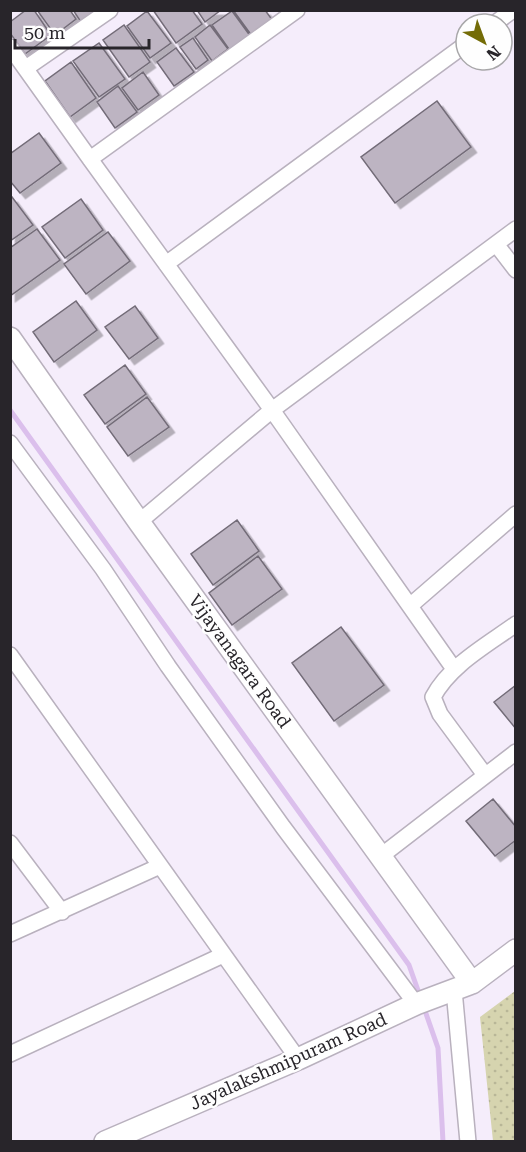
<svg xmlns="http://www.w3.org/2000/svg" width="526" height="1152" font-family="'Roboto Serif',serif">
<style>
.grass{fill:url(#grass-dots)}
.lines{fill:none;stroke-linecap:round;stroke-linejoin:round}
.stream{stroke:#dbbfec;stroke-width:5}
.building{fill:#bdb4c2;stroke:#736c78;stroke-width:1.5;filter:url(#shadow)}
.street-casing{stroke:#b9b1be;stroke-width:18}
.secondary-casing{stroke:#b9b1be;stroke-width:24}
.street{stroke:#fff;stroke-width:15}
.secondary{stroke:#fff;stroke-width:21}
.labels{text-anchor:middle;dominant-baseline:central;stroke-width:5;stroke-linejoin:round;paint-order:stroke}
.street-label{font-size:18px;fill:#28252a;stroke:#fefefe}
</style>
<defs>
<pattern id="grass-dots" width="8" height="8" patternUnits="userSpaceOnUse" patternTransform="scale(1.5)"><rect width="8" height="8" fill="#d6d4af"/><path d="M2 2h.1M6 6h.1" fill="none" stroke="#b8b697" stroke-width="1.8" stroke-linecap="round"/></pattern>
<filter id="shadow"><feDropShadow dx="5.5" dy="5.5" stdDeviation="0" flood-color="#0004"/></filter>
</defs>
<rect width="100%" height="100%" fill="#f5edfb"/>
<path class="grass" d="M 515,991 L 515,1141 L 493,1141 L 480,1017 Z"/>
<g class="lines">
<path class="stream" d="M 10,410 L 409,965 L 420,996
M 423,1005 L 438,1048 L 443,1142"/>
</g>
<path class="building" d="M 26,10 L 34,10 L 51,35 L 25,54 L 10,33 L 10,22 Z
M 37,10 L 70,10 L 76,19 L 55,35 Z
M 73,10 L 98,10 L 81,22 Z
M 153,10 L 192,10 L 202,24 L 176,43 Z
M 197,10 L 221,10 L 205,22 Z
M 233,10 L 265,10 L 273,21 L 252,36 Z
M 147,11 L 171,43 L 150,58 L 127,26 Z
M 232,11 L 251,37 L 231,52 L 212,25 Z
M 124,25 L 150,62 L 129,77 L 103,40 Z
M 210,25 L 228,49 L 212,61 L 195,37 Z
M 193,38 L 208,60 L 196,69 L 180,47 Z
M 99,43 L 125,79 L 99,97 L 73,61 Z
M 176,48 L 194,72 L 174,86 L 157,62 Z
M 71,62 L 96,98 L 70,117 L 45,81 Z
M 143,72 L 159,95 L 138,110 L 122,88 Z
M 118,86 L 137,112 L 115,128 L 97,102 Z
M 437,101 L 471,147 L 395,203 L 361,157 Z
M 39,133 L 61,163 L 20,193 L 10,181 L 10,154 Z
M 12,197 L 33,225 L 10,241 L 10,198 Z
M 81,199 L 103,230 L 65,258 L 42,227 Z
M 37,229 L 60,260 L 10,296 L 10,248 Z
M 108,232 L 130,261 L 86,294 L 64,264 Z
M 76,301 L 97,330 L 54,362 L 33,332 Z
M 135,306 L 158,338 L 129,359 L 105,327 Z
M 125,365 L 146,394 L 105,424 L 84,395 Z
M 147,397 L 169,427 L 128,456 L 107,427 Z
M 237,520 L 259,551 L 213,585 L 191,554 Z
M 258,556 L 282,589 L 232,625 L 209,593 Z
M 341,627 L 384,685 L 334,721 L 292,663 Z
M 516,685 L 516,729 L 494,702 Z
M 493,799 L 516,827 L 516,840 L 495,856 L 466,821 Z"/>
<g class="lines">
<g class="street-casing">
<path id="street" d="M 494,24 L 513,10
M 10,47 L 90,159 L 272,410 L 454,669
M 26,68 L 110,10
M 90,159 L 297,10
M 496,244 L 516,270
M 166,264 L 466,44
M 10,443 L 103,569 L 168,666 L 283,827 L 416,1004
M 139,522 L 272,410 L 516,229
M 411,605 L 516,514
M 10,655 L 298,1059
M 485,775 L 440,714 L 433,697 C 450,665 487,645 516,624
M 10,843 L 62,912
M 381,856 L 516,752
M 10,934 L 160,866
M 454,990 L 468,1142
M 10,1054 L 223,955"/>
</g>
<g class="secondary-casing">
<path id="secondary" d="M 10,338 L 139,522 L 472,983
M 105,1142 L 298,1059 L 416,1004 L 472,983 L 516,950"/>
</g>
<use href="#street" class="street"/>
<use href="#secondary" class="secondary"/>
</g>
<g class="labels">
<g class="street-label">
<text transform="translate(240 661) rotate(54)">Vijayanagara Road</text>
<text transform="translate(288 1061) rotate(-24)">Jayalakshmipuram Road</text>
</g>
</g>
<rect width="526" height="1152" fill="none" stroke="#28252a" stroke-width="24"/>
<g transform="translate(484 42) rotate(139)"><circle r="28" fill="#fefefe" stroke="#a8a7a9" stroke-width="1.5"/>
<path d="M0-4.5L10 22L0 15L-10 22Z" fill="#746c07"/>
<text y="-9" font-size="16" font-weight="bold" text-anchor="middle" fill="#28252a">N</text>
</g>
<path d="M15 39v9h134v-9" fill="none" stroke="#28252a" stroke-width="3"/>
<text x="24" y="39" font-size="18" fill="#28252a" stroke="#fefefe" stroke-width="4.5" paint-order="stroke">50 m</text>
</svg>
